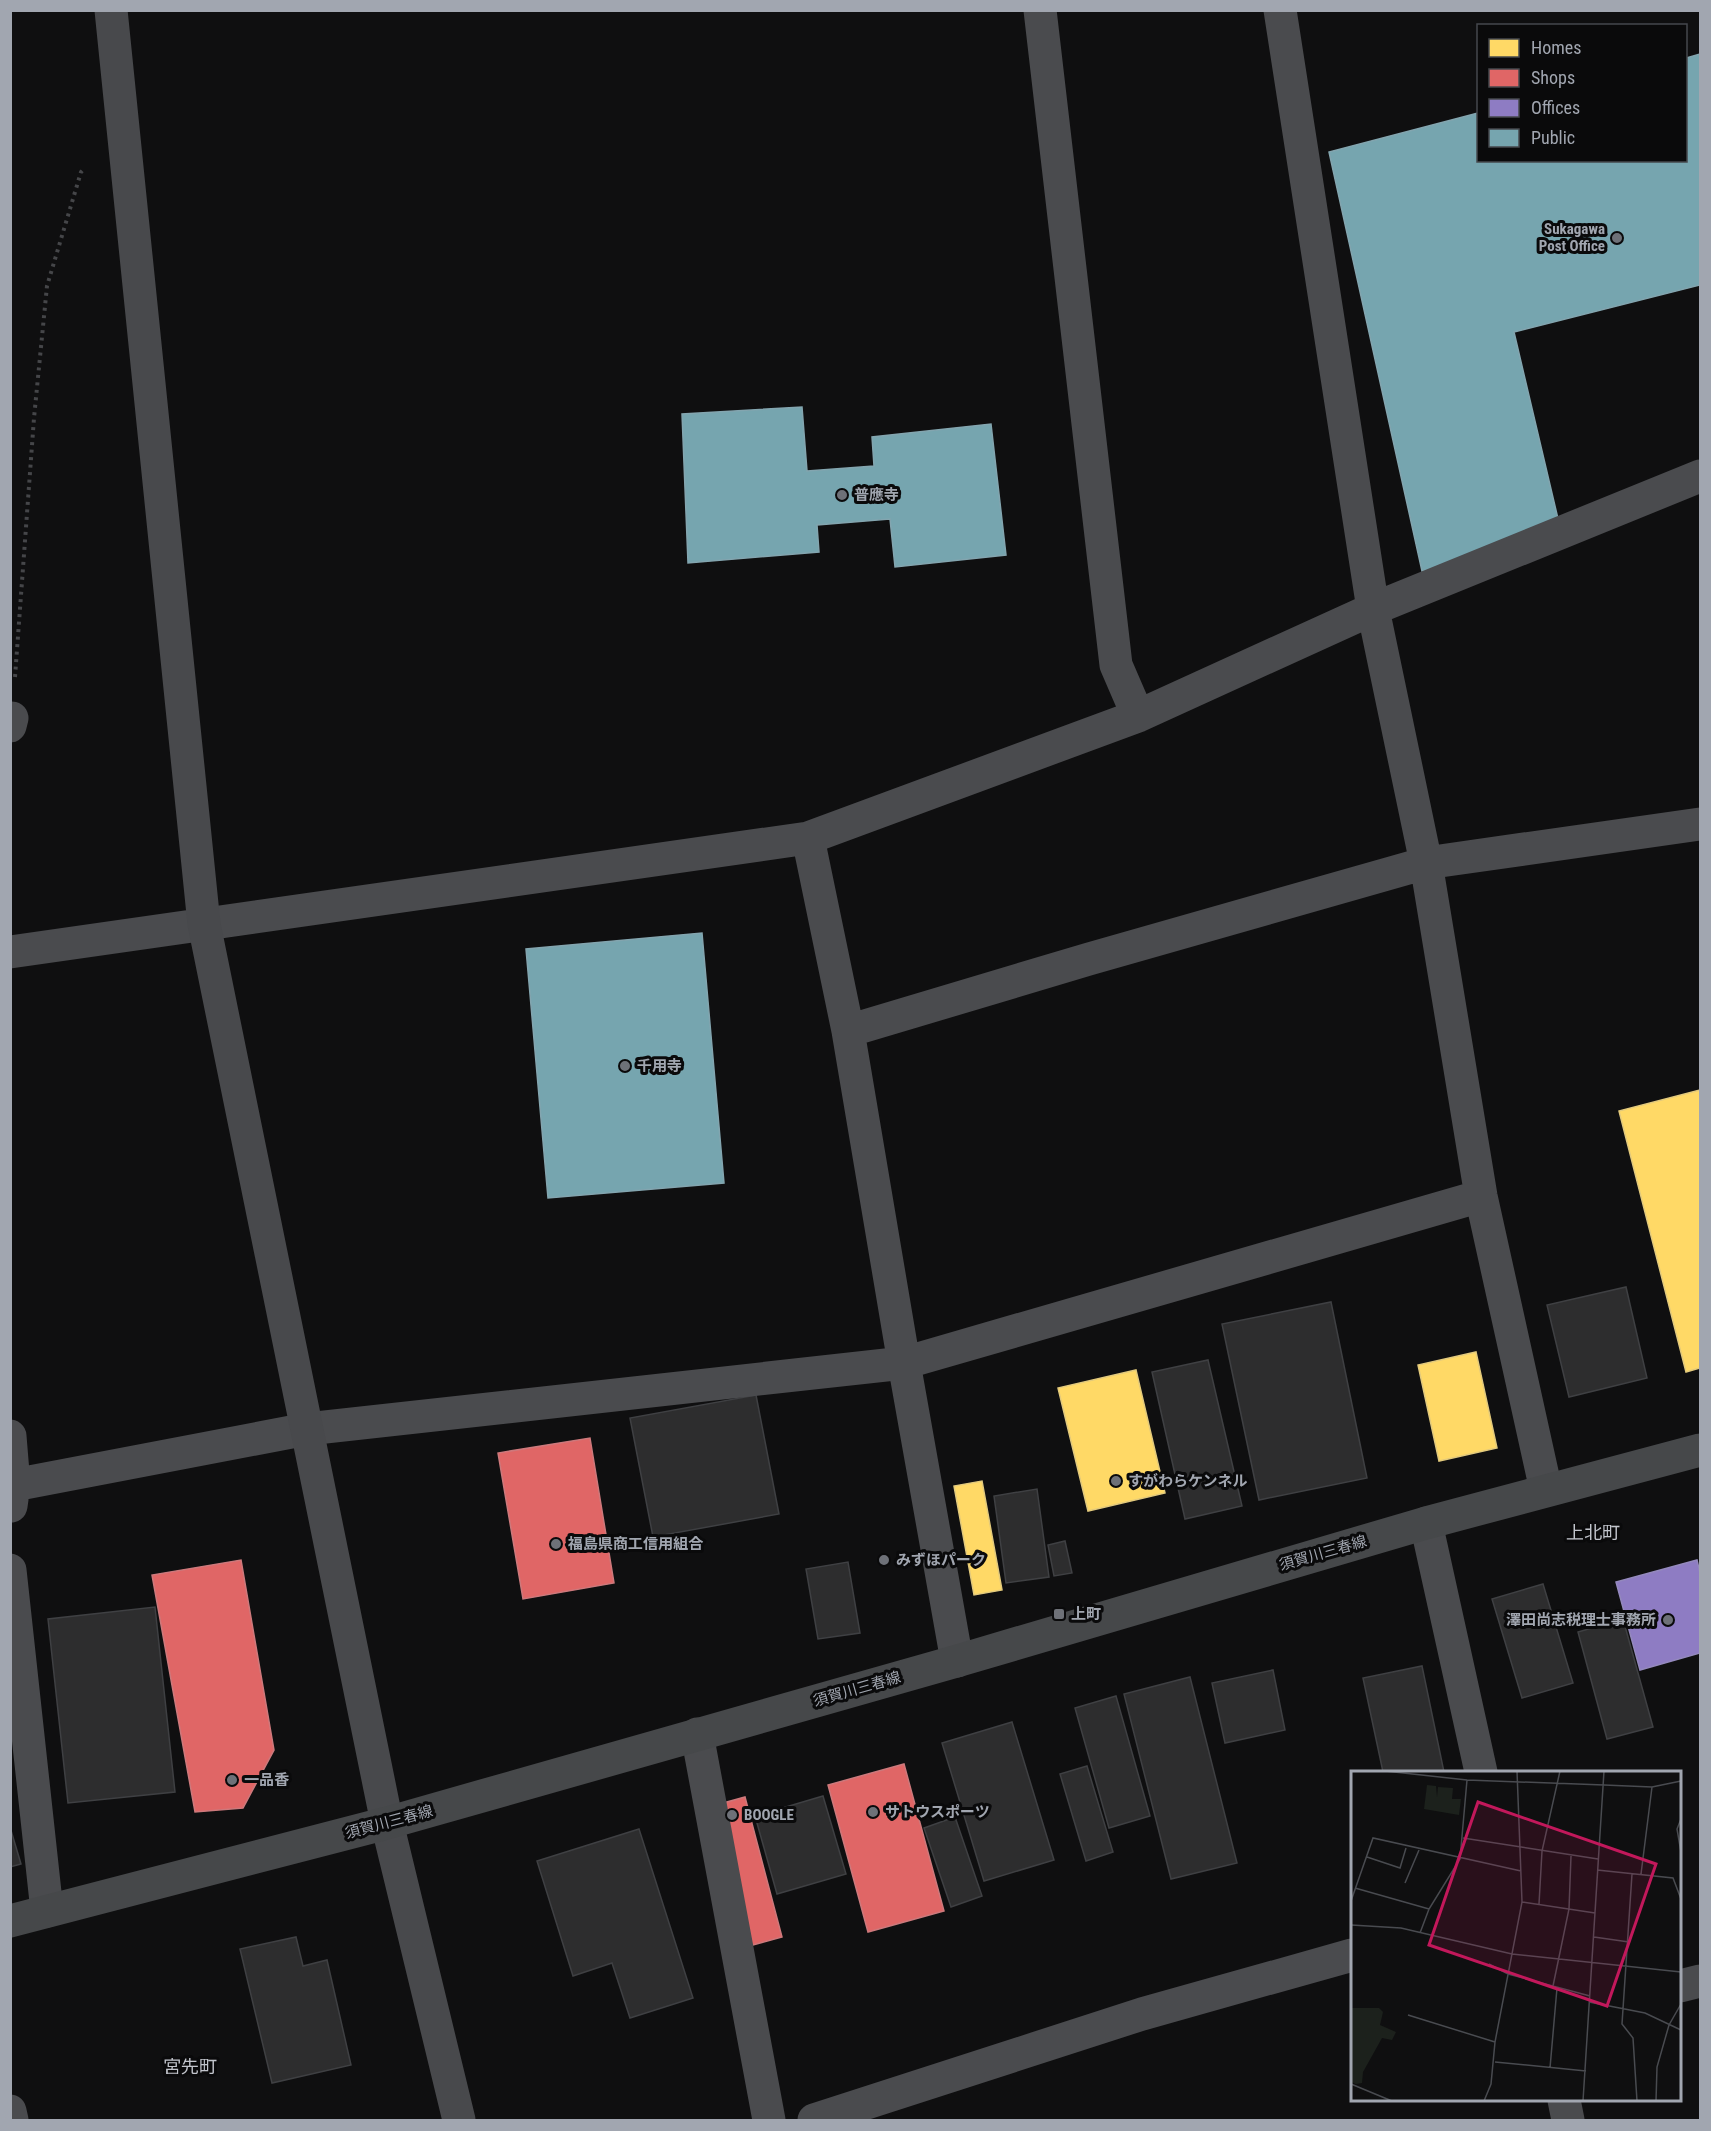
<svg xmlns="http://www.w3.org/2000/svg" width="1711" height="2131" font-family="'Roboto Condensed','Noto Sans JP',sans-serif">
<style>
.homes{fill:#ffd966;stroke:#e3ca7c;stroke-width:1.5}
.shops{fill:#e06666;stroke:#cd797c;stroke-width:1.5}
.offices{fill:#8e7cc3;stroke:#9489bd;stroke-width:1.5}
.public{fill:#76a5af;stroke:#83a5af;stroke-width:1.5}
.building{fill:#2d2d2e;stroke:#3f4043;stroke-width:1.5}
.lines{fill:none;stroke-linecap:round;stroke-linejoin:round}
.path{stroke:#454649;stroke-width:4;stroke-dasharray:3 4.5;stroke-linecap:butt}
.street{stroke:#4a4b4e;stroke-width:33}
.secondary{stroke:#48494c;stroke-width:33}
.primary{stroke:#46484a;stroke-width:33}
.poi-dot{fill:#6e7178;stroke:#0a0a0b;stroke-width:2}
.labels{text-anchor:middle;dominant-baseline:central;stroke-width:6;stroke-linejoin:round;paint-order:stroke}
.poi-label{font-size:15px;font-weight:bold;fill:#a1a6b0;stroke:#0a0a0b;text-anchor:start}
.street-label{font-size:15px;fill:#a1a6b0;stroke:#0a0a0b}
.quarter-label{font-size:18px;fill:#c2c5cc;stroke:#0a0a0b}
.inset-road{fill:none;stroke:#494b50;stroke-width:1.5}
.view{fill:#c2185b;fill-opacity:0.15;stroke:#c2185b;stroke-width:3}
.inset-edge{fill:none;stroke:#a1a6b0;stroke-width:3}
</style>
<rect width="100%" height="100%" fill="#0f0f10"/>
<path class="homes" d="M 1700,1090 L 1700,1368 L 1686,1372 L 1619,1111 Z
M 1476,1352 L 1497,1448 L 1439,1461 L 1418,1365 Z
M 1136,1370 L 1165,1493 L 1088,1511 L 1058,1388 Z
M 982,1481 L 1002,1590 L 974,1595 L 954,1486 Z"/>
<path class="shops" d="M 590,1438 L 614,1583 L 523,1599 L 498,1453 Z
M 241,1560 L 274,1750 L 243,1808 L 195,1812 L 152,1575 Z
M 904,1764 L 944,1911 L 868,1932 L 828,1785 Z
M 745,1797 L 782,1937 L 749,1946 L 712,1806 Z"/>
<path class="offices" d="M 1697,1560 L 1700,1573 L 1700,1653 L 1640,1670 L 1616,1582 Z"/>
<path class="public" d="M 1700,54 L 1700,285 L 1514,332 L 1563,540 L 1422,571 L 1329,152 L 1478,113 L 1478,160 L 1686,160 L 1686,58 Z
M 802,407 L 807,471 L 874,466 L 872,437 L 991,424 L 1006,555 L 895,567 L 890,519 L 817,525 L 819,552 L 688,563 L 682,414 Z
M 702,933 L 724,1183 L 548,1198 L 526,949 Z"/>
<path class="building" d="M 1626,1287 L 1647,1378 L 1569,1397 L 1547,1305 Z
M 1331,1302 L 1367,1478 L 1259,1500 L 1222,1324 Z
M 1208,1360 L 1242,1506 L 1185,1519 L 1152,1372 Z
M 756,1395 L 779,1514 L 653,1537 L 630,1418 Z
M 1037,1489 L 1049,1577 L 1006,1583 L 994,1496 Z
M 1065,1541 L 1072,1573 L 1054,1576 L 1048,1545 Z
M 848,1562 L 860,1633 L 818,1639 L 806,1569 Z
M 1543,1584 L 1573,1683 L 1522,1698 L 1492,1599 Z
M 155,1607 L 175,1792 L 68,1803 L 48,1619 Z
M 1623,1619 L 1653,1727 L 1607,1739 L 1578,1632 Z
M 1422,1666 L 1444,1772 L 1383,1772 L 1363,1678 Z
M 1273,1670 L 1285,1730 L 1225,1743 L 1212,1683 Z
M 1190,1677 L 1237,1863 L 1171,1879 L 1124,1694 Z
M 1116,1696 L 1150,1816 L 1109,1828 L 1075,1708 Z
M 1012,1722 L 1054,1860 L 984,1881 L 942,1743 Z
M 1087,1766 L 1113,1852 L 1086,1861 L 1060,1774 Z
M 823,1796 L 846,1874 L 777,1894 L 755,1816 Z
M 955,1817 L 982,1896 L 951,1907 L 924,1828 Z
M 10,1827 L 21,1864 L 10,1867 Z
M 639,1829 L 693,1998 L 630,2018 L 612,1963 L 573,1976 L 537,1861 Z
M 296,1937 L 303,1966 L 327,1960 L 351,2065 L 272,2083 L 240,1949 Z"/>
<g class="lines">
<path class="path" d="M 15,677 L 34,418 L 47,286 L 81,172 L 83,170"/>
<path class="street" d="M 1040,10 L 1116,665 L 1138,716
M 1280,10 L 1373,609 L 1426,863 L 1481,1196 L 1546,1490
M 10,726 L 12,718
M 808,838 L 848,1031 L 904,1363 L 957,1661
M 10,952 L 808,838 L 1138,716 L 1373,609 L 1700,476
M 848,1031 L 1089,959 L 1426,863 L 1700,824
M 10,1436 L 14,1485 L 11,1506
M 14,1485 L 307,1429 L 904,1363 L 1481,1196
M 1426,1523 L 1481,1772
M 10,1570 L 47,1911
M 697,1734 L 769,2120
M 1680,1986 L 1700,1981
M 1564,2100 L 1568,2120
M 10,2111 L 12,2120
M 814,2120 L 1142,2014 L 1352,1955"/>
<path class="secondary" d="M 111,10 L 204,924 L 387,1823 L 459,2120"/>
<path class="primary" d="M 10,1921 L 387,1823 L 957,1661 L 1426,1523 L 1700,1450"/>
</g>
<g class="poi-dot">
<circle cx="1617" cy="238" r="6"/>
<circle cx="842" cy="495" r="6"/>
<circle cx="625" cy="1066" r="6"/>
<circle cx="1116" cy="1481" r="6"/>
<circle cx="556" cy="1544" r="6"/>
<circle cx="884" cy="1560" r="6"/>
<rect x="1053" y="1608" width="12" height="12" rx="3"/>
<circle cx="1668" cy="1620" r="6"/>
<circle cx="232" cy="1780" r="6"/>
<circle cx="873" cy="1812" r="6"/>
<circle cx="732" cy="1815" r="6"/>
</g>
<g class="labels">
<g class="poi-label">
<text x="1605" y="229" text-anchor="end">Sukagawa<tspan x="1605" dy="17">Post Office</tspan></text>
<text x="854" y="495">普應寺</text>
<text x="637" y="1066">千用寺</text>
<text x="1128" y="1481">すがわらケンネル</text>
<text x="568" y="1544">福島県商工信用組合</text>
<text x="896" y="1560">みずほパーク</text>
<text x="1071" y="1614">上町</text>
<text x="1656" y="1620" text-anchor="end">澤田尚志税理士事務所</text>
<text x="244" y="1780">一品香</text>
<text x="885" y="1812">サトウスポーツ</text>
<text x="744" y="1815">BOOGLE</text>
</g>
<g class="street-label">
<text transform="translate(1323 1553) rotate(-16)">須賀川三春線</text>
<text transform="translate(857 1689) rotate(-16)">須賀川三春線</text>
<text transform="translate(389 1822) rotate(-15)">須賀川三春線</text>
</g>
<g class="quarter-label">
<text x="1593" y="1532">上北町</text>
<text x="190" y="2066">宮先町</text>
</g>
</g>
<g transform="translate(1351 1771)">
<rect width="330" height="330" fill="#0f0f10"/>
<path d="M 76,14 L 85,15 L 86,26 L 87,16 L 102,17 L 101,28 L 110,28 L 108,44 L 73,38 ZM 0,237 L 28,237 L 32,241 L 29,254 L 45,261 L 41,269 L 31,267 L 12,301 L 11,312 L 5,313 L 0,311 Z" fill="#1c211c"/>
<path class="inset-road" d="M 34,0 L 116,9 L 253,14M 253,14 L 301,16 L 330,10M 330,48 L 326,58 L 330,81M 112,67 L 247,88M 16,86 L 49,97 L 55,77M 246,99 L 322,107 L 330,128M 281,103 L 271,253 L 282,267 L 286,330M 290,103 L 301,16M 54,112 L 68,79M 4,117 L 78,138M 0,130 L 22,67 L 170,100M 171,131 L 244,142M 188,133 L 191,80 L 209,0M 0,154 L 50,157 L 161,183 L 330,201M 69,162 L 78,138 L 109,88 L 116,9M 243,166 L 278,171M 138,193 L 157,203 L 239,225M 202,215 L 218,138 L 220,85M 238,231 L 294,242 L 330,259M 57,244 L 144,271M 144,291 L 235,300M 199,297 L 206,217M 0,313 L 41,330M 133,330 L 140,313 L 144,271 L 171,131 L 166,0M 232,330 L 253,0M 305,330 L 306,296 L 318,254 L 330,233"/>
<path class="view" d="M 127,31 L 305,93 L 256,235 L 78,174 Z"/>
<rect width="330" height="330" class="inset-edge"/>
</g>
<rect width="1711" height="2131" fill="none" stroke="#a1a6b0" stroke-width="24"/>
<rect x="1477" y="24" width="210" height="138" fill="#0a0a0b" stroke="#46484d" stroke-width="1.5"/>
<rect x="1489" y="39" width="30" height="18" fill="#ffd966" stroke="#46484d" stroke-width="1.5"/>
<text x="1531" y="54" font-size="18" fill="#a1a6b0">Homes</text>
<rect x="1489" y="69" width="30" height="18" fill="#e06666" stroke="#46484d" stroke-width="1.5"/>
<text x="1531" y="84" font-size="18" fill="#a1a6b0">Shops</text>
<rect x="1489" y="99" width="30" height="18" fill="#8e7cc3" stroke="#46484d" stroke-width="1.5"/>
<text x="1531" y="114" font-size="18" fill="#a1a6b0">Offices</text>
<rect x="1489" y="129" width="30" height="18" fill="#76a5af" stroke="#46484d" stroke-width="1.5"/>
<text x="1531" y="144" font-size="18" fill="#a1a6b0">Public</text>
</svg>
